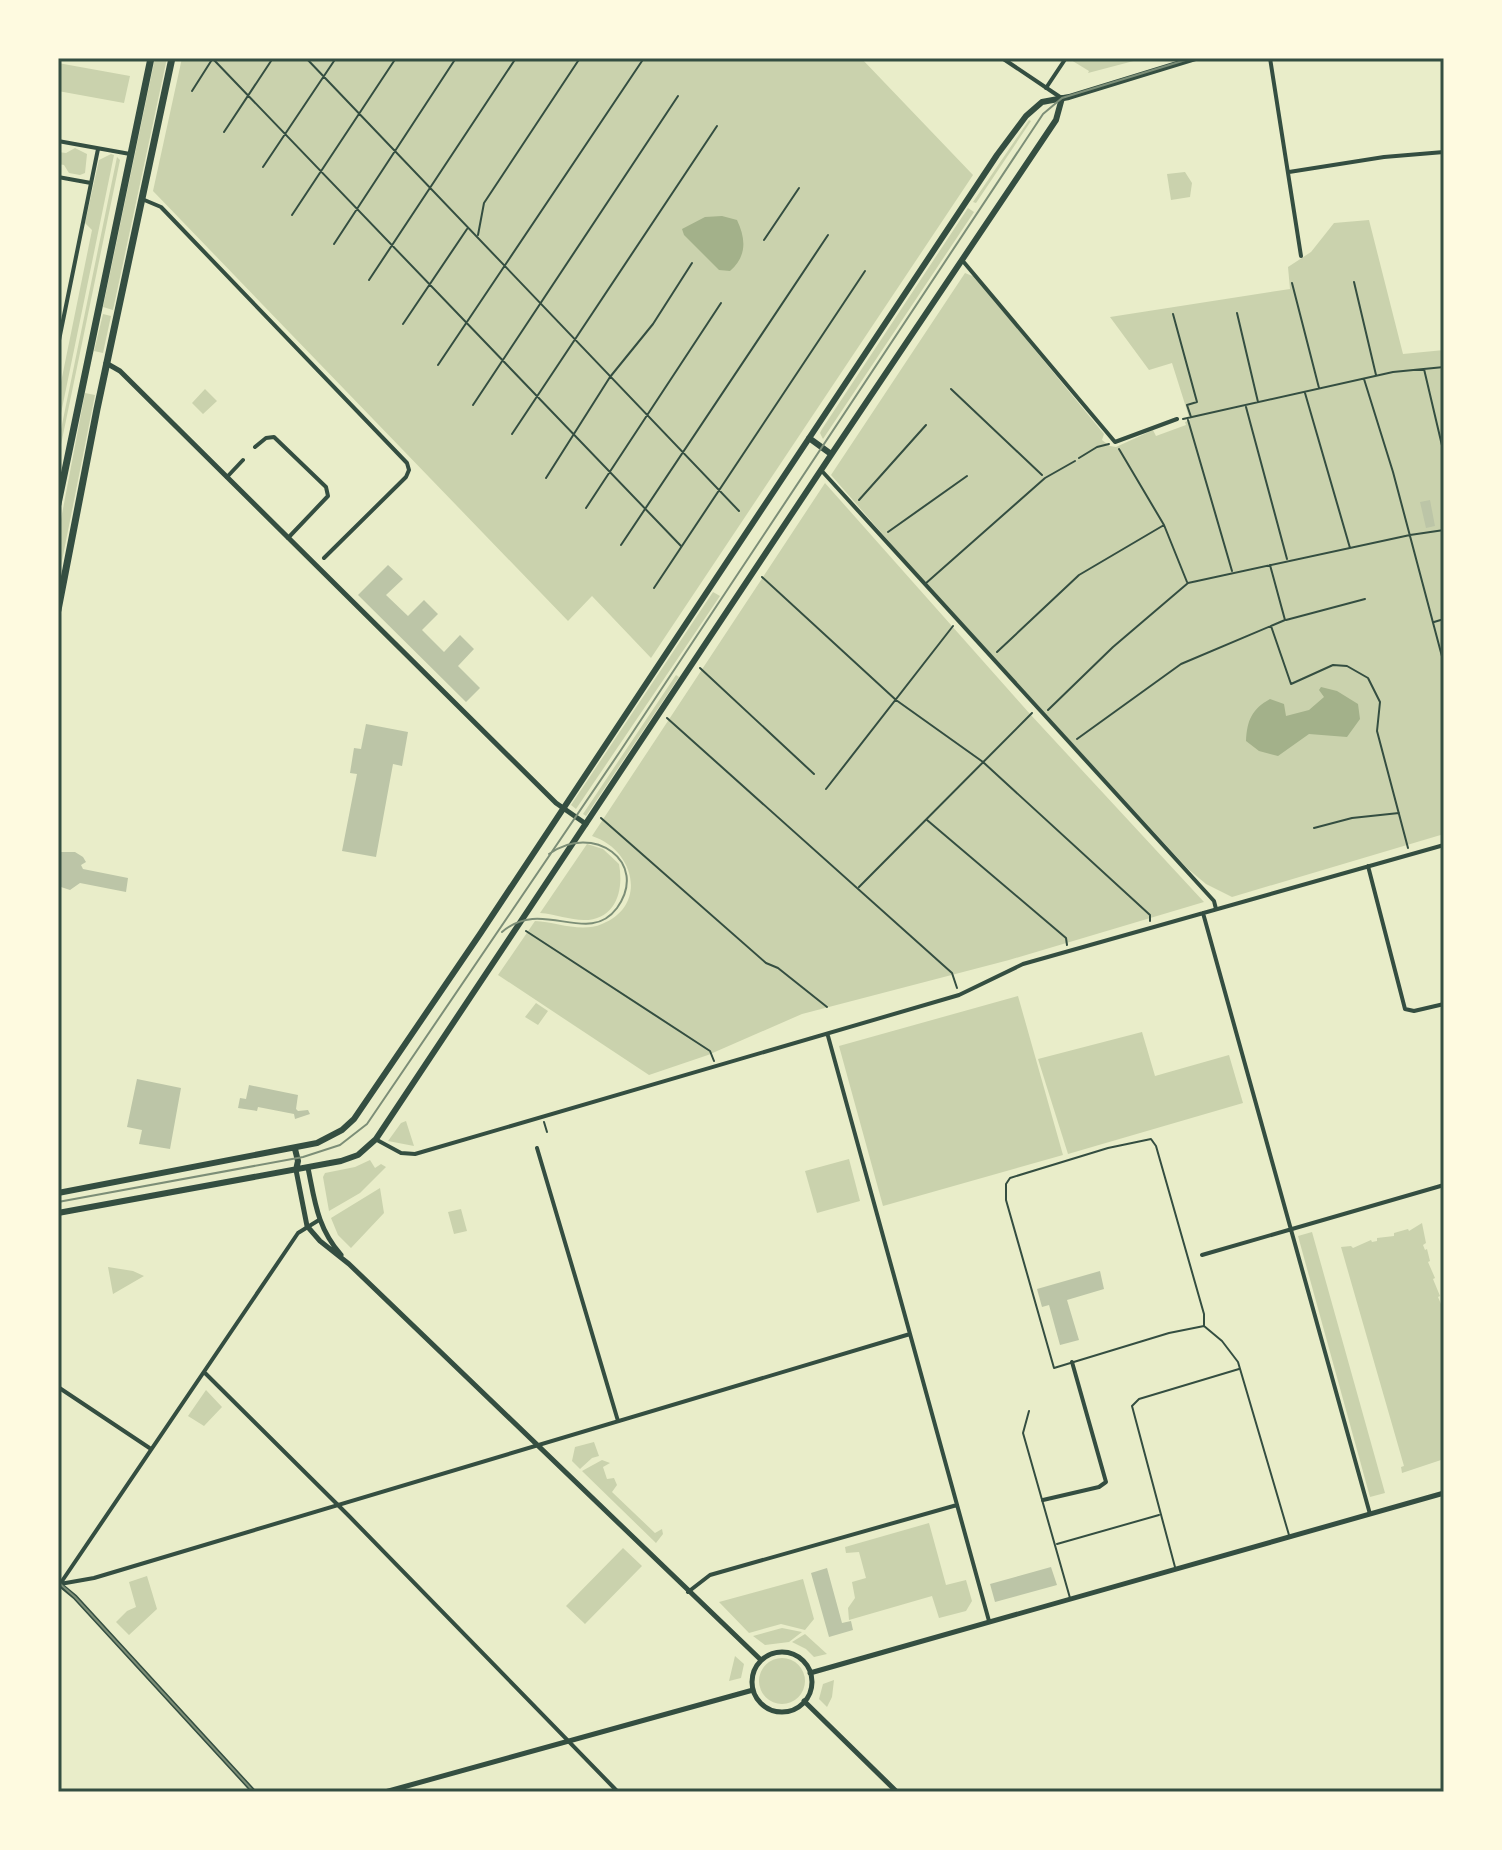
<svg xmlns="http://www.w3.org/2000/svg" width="1502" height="1850" font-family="Montserrat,sans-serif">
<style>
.green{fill:#cad2ad}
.water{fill:#a3b18a}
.building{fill:#bcc5a7}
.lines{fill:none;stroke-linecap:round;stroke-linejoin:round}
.path{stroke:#344e41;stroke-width:2}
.service{stroke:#344e41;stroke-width:2}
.minor{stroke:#344e41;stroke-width:4}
.tertiary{stroke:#344e41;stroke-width:5}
.secondary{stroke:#344e41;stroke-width:6}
.primary{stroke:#344e41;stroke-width:7}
.tram{stroke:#7c8e77;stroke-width:2}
.neatline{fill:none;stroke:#344e41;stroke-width:3}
</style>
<rect width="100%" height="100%" fill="#e9edc9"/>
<path class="green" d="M 155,58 L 167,58 L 113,310 L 103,307 Z
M 182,58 L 861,58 L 973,175 L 651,658 L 592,596 L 568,621 L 153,191 Z
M 1073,58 L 1145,58 L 1088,73 L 1089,71 L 1071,60 Z
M 58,63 L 130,76 L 124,103 L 58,91 Z
M 1029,120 L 1031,121 L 976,203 L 973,202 Z
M 75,148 L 87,154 L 85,173 L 80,175 L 69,173 L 64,165 L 58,164 L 58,152 L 66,153 Z
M 111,154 L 114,155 L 58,428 L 58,397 L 92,230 L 85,223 L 99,160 Z
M 117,157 L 120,160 L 58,459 L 58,444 Z
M 1185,172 L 1192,183 L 1190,197 L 1171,200 L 1167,174 Z
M 968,208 L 974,212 L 823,439 L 820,433 L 822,429 Z
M 1369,220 L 1403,354 L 1444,350 L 1444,834 L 1232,897 L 1206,884 L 1188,869 L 919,576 L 831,475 L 965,273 L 975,277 L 1104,434 L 1102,440 L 1110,446 L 1116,447 L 1153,430 L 1156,436 L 1186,425 L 1185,422 L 1190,420 L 1172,363 L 1149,370 L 1110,317 L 1290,289 L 1288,267 L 1311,252 L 1334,223 Z
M 103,314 L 111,316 L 103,353 L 94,351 Z
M 205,389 L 217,401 L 203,414 L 192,403 Z
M 85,393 L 95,395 L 58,581 L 58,535 Z
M 825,483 L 1030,714 L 1204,902 L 1009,960 L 802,1014 L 708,1055 L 649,1075 L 498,975 L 535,921 C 556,922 581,933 602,924 C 648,906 635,850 592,836 Z
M 713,592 L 720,596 L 576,809 L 571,805 Z
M 676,675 L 679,677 L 586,816 L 583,814 Z
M 587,844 L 603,849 L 619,864 C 624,890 616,920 584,920 C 570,920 555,914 540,913 Z
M 1018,996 L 1063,1155 L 883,1206 L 839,1046 Z
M 536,1003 L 548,1011 L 538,1025 L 525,1017 Z
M 1142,1032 L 1155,1076 L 1229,1055 L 1243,1103 L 1068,1154 L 1038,1059 Z
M 406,1121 L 414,1146 L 388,1141 L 401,1123 Z
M 849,1159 L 860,1201 L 817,1213 L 805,1171 Z
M 370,1160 L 375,1168 L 381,1164 L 386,1167 L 360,1193 L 329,1211 L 323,1177 L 325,1173 L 355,1167 Z
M 380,1188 L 384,1213 L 351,1248 L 338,1235 L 331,1218 Z
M 461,1209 L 467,1231 L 454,1234 L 448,1212 Z
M 1422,1223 L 1426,1243 L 1423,1245 L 1425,1250 L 1427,1249 L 1430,1261 L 1428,1262 L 1435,1278 L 1433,1279 L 1440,1296 L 1438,1297 L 1444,1311 L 1444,1459 L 1402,1473 L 1401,1467 L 1404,1466 L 1341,1247 L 1351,1246 L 1353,1248 L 1371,1240 L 1372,1242 L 1377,1241 L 1377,1238 L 1394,1236 L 1394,1233 L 1408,1229 L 1409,1231 Z
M 1312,1232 L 1385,1493 L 1370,1497 L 1298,1236 Z
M 108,1267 L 133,1271 L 144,1276 L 113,1294 Z
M 206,1390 L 222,1407 L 204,1426 L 188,1416 Z
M 594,1442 L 599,1456 L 592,1458 L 580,1469 L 572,1461 L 575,1447 Z
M 602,1460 L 610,1463 L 603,1467 L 607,1479 L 614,1478 L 617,1485 L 612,1492 L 655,1533 L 662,1529 L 663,1534 L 656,1543 L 582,1471 Z
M 929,1523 L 946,1585 L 966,1580 L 972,1601 L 966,1611 L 939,1618 L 932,1596 L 849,1620 L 848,1608 L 855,1598 L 852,1582 L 866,1578 L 859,1552 L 846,1553 L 845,1547 Z
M 623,1548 L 642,1566 L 585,1624 L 566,1606 Z
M 147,1576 L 157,1609 L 129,1635 L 116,1622 L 127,1611 L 136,1607 L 129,1582 Z
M 803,1579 L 814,1619 L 805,1630 L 781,1624 L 749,1633 L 719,1602 Z
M 782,1628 L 802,1632 L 789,1642 L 765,1645 L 753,1636 Z
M 805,1634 L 827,1654 L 814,1657 L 806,1649 L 792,1642 Z
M 735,1656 L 744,1664 L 741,1678 L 729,1681 Z
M759 1681a23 23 0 1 1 46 0a23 23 0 1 1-46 0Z
M 834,1680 L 832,1697 L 827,1707 L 819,1699 L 823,1684 Z"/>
<path class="water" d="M 722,216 L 737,220 C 746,239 747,256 730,271 L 719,270 L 684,235 L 682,229 L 705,217 Z
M 1321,687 L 1337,691 L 1358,704 L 1360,719 L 1347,737 L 1309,734 L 1278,756 L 1259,751 L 1246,741 C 1247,720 1252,709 1270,699 L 1284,704 L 1286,716 L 1309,710 L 1324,697 L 1319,690 Z"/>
<path class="building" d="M 1430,500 L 1435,526 L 1426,528 L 1420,502 Z
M 388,565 L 403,579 L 386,595 L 408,616 L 424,600 L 438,614 L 422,630 L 444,652 L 460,635 L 474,649 L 458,666 L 480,688 L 466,702 L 358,595 Z
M 366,724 L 408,732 L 402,766 L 393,764 L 376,857 L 342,851 L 357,774 L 350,773 L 354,748 L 361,749 Z
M 61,852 L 75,852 L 83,857 L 86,862 L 81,865 L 83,869 L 128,878 L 126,892 L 80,883 L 70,890 L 58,886 L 58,853 Z
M 137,1079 L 181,1088 L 170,1149 L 139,1144 L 142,1130 L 127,1127 Z
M 249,1085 L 298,1095 L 296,1109 L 298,1111 L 308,1110 L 310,1114 L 295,1119 L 294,1114 L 258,1107 L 257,1111 L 238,1108 L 240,1098 L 246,1099 Z
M 1100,1271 L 1104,1289 L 1067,1300 L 1079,1340 L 1060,1345 L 1049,1305 L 1042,1307 L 1037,1289 Z
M 1051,1567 L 1057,1585 L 995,1602 L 990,1584 Z
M 827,1568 L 842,1623 L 851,1621 L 853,1630 L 829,1637 L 811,1573 Z"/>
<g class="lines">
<path class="path" d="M 306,58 L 739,511
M 213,59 L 681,546
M 192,91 L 213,58
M 224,132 L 273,58
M 263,167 L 336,58
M 292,215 L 396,58
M 478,235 L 484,203 L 580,58
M 764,240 L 799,188
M 334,244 L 456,58
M 369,280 L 516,58
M 1354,282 L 1376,375
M 1292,283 L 1319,388
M 1237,313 L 1258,402
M 1173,314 L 1197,402 L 1187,405 L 1191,417
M 403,324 L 467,229
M 438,365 L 644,58
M 1424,369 L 1444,454
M 1364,379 L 1393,472 L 1444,664
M 951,389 L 1042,475
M 1305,393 L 1350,548
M 473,405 L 678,96
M 1246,407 L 1287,559
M 1183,419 L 1393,372 L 1444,367
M 1188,420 L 1232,571
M 512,434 L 717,126
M 1119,449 L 1164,525 L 1187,582
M 1079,458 L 1097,447 L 1109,444
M 546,478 L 610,377 L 653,324 L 692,263
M 859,500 L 926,425
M 586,508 L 721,303
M 888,532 L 967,476
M 621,545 L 828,235
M 762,577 L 896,700 L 983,762 L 1150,915 L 1150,921
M 654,588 L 865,271
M 1286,620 L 1365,599
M 1434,622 L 1444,619
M 1271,626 L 1291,684 L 1333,665 L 1347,666 L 1368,678 L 1380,702 L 1377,731 L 1408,848
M 997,652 L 1079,575 L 1164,525
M 700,668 L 814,774
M 1048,710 L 1113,647 L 1188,583 L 1410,535 L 1444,530
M 667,718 L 952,973 L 957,988
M 1077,739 L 1181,664 L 1285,620 L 1270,565
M 826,789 L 953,626
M 601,818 L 766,963 L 778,968 L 827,1007
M 927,820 L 1066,938 L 1067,945
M 1314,828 L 1352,818 L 1399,813
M 859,887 L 1032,713
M 526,931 L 710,1051 L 714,1061
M 544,1122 L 547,1132"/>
<path class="service" d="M 925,584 L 1045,478 L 1075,461
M 1204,1326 L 1169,1333 L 1054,1368 L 1006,1200 L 1006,1184 L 1010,1178 L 1108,1148 L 1151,1139 L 1156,1146 L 1204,1314 L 1204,1326 L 1222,1341 L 1238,1362 L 1289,1535
M 1029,1411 L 1023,1433 L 1070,1598
M 1057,1544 L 1159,1515
M 1175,1567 L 1132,1406 L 1139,1399 L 1239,1369"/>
<path class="minor" d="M 1002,58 L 1060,97
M 1270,58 L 1301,256
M 1046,88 L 1066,58
M 58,141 L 130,154
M 1289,172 L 1384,157 L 1444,152
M 58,177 L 91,183
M 142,199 L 161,207 L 407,463 L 409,470 L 406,477 L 324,558
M 962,260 L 1115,442 L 1177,419
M 58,345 L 98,149
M 255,447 L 266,438 L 274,437 L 326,487 L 328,496 L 288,538
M 821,470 L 1214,901 L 1216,909
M 227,477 L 243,460
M 1368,866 L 1405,1009 L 1414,1011 L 1444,1004
M 1203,913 L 1370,1514
M 828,1036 L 989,1621
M 377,1140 L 401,1153 L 415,1154 L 959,995 L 1023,964 L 1444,845
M 537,1148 L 618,1421
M 1202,1255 L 1444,1185
M 204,1372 L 348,1515 L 618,1792
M 58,1387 L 151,1449
M 1043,1500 L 1099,1487 L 1106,1482 L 1072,1362
M 60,1584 L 94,1578 L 910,1334
M 58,1587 L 298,1233 L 319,1220
M 688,1592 L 710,1575 L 957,1505"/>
<path class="tertiary" d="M 106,363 L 120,371 L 556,803 L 586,824
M 308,1168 C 315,1202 317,1227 341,1255
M 296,1170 L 307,1226 L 320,1241 L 349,1264 L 761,1660
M 58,1583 L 75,1597 L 254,1792
M752 1682a30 30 0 1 1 60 0a30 30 0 1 1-60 0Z
M 810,1673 L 1444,1493
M 804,1701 L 897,1792
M 385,1792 L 753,1690"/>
<path class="secondary" d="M 809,438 L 831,454
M 295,1149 L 298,1161 L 296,1170
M 58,1193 L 317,1143 L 342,1130 L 354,1119 L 480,934 L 997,155 L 1026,116 L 1042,102 L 1069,97 L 1196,58
M 58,1213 L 341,1161 L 358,1155 L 376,1139 L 835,449 L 1056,120 L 1062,98"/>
<path class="primary" d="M 58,504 L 151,58
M 58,610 L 97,409 L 172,58"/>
<path class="tram" d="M 502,932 C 542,897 588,947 617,908 C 650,862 593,822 549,854
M 58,1202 L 303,1157 L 340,1145 L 367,1124 L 619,753 L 1043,114 L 1062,98 L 1192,58
M 58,1582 L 75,1597 L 254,1792"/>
</g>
<rect width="1502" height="1850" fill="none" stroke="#fefae0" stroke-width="120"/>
<rect x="60" y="60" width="1382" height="1730" class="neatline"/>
</svg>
